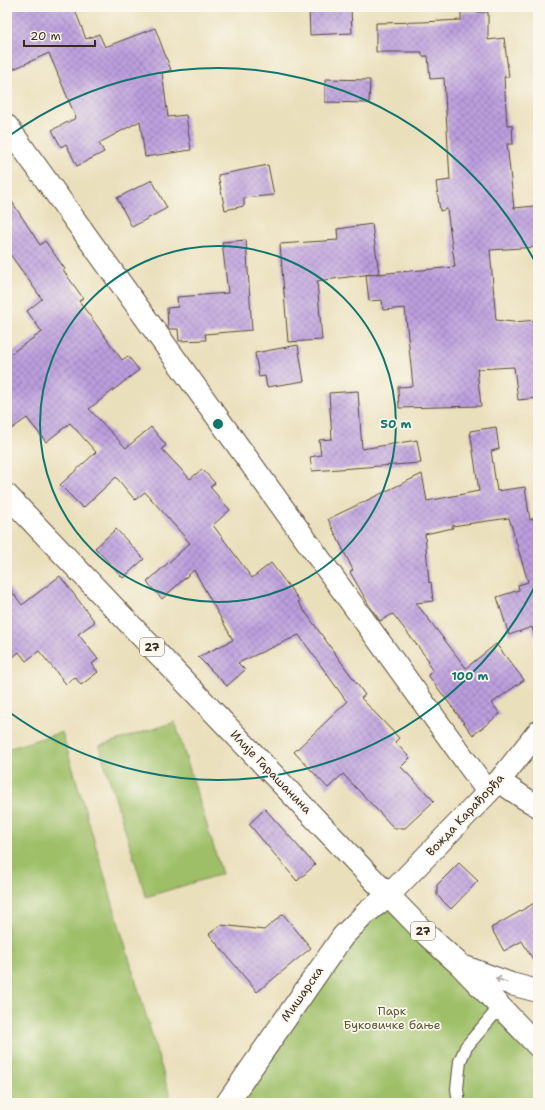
<svg xmlns="http://www.w3.org/2000/svg" width="545" height="1110" font-family="'Shantell Sans',sans-serif">
<style>
.green{fill:#9ebf68;stroke:#6c7443}
.building{fill:url(#building-cross-hatch)}
.lines{fill:none;stroke-linecap:round;stroke-linejoin:round}
.service-casing{stroke:#554536;stroke-width:14}
.minor-casing{stroke:#554536;stroke-width:24}
.secondary-casing{stroke:#554536;stroke-width:24}
.primary-casing{stroke:#554536;stroke-width:24}
.service{stroke:#fff;stroke-width:12}
.minor{stroke:#fff;stroke-width:22}
.secondary{stroke:#fff;stroke-width:22}
.primary{stroke:#fff;stroke-width:22}
.oneway{stroke:#a79f9a}
.ring{fill:none;stroke:#0f766e;stroke-width:2}
.labels{text-anchor:middle;dominant-baseline:central;stroke-width:3.5;stroke-linejoin:round;paint-order:stroke}
.shield{fill:#fbf7ec;stroke:#75685c;stroke-width:1}
.shield-label{font-size:11px;font-weight:bold;fill:#3b2a1e}
.street-label{font-size:12px;fill:#3b2a1e;stroke:#fbf7ec}
.park-label{font-size:12px;fill:#595734;stroke:#fbf7ec}
.centre{fill:#0f766e;stroke:#fbf7ec;stroke-width:2}
.ring-label{font-size:12px;text-anchor:middle;font-weight:bold;fill:#0f766e;stroke:#fbf7ec;stroke-width:3.5;stroke-linejoin:round;paint-order:stroke}
</style>
<defs>
<pattern id="building-cross-hatch" width="8" height="8" patternUnits="userSpaceOnUse"><rect width="8" height="8" fill="#bb9ede"/><path d="M0 0l8 8M0 8l8-8" fill="none" stroke="#9981b3"/></pattern>
</defs>
<rect width="100%" height="100%" fill="#fbf7ec"/>
<filter id="ink" filterUnits="userSpaceOnUse"><feTurbulence type="fractalNoise" baseFrequency=".025" numOctaves="2"/><feDisplacementMap in="SourceGraphic" scale="8" xChannelSelector="R" yChannelSelector="G"/><feConvolveMatrix kernelMatrix="1 2 1 2 8 2 1 2 1" color-interpolation-filters="sRGB"/></filter>
<filter id="wash" filterUnits="userSpaceOnUse"><feTurbulence type="fractalNoise" baseFrequency=".012" numOctaves="4" result="noise"/><feDisplacementMap in="SourceGraphic" scale="16" xChannelSelector="R" yChannelSelector="G"/><feGaussianBlur stdDeviation="0.9" result="paint"/><feColorMatrix in="noise" values="0 0 0 0 0 0 0 0 0 0 0 0 0 0 0 0 0 1.4 0 .05"/><feComposite in="paint" operator="in"/></filter>
<g filter="url(#wash)">
<rect width="100%" height="100%" fill="#eadfbb"/>
<path class="green" d="M 175,722 L 222,874 L 146,897 L 99,746 Z
M 62,732 L 172,1103 L 7,1103 L 7,749 Z
M 389,895 L 538,1041 L 538,1103 L 229,1103 L 343,936 Z"/>
<g id="blocks">
<path class="building" d="M 7,7 L 74,7 L 86,39 L 99,34 L 105,47 L 155,28 L 171,70 L 162,73 L 168,117 L 186,115 L 191,150 L 145,157 L 140,121 L 99,143 L 104,152 L 77,166 L 66,144 L 61,147 L 52,130 L 76,118 L 49,53 L 7,72 Z
M 351,7 L 352,33 L 310,35 L 309,8 Z
M 461,12 L 488,12 L 488,40 L 504,38 L 509,77 L 504,77 L 507,125 L 512,125 L 513,144 L 507,144 L 514,208 L 535,206 L 538,247 L 490,250 L 496,320 L 513,322 L 538,320 L 538,398 L 518,400 L 514,367 L 477,369 L 481,406 L 399,408 L 398,387 L 413,386 L 405,308 L 383,310 L 382,300 L 369,301 L 366,275 L 455,267 L 447,209 L 440,211 L 436,182 L 450,180 L 444,78 L 430,79 L 428,56 L 422,56 L 422,52 L 376,52 L 376,23 L 423,22 L 461,20 Z
M 325,79 L 370,80 L 369,103 L 325,102 Z
M 268,165 L 274,195 L 244,198 L 244,206 L 225,210 L 218,175 Z
M 152,180 L 167,208 L 132,227 L 117,198 Z
M 7,194 L 40,245 L 45,241 L 65,269 L 63,270 L 83,298 L 79,301 L 122,360 L 128,356 L 139,370 L 89,409 L 126,448 L 151,427 L 166,445 L 162,449 L 190,479 L 202,469 L 215,483 L 210,487 L 230,510 L 213,525 L 252,578 L 271,563 L 300,601 L 298,602 L 365,695 L 361,698 L 399,738 L 395,742 L 410,758 L 401,767 L 434,801 L 405,828 L 394,828 L 343,774 L 328,788 L 294,752 L 347,702 L 299,635 L 238,663 L 245,670 L 227,686 L 198,657 L 233,640 L 194,570 L 162,599 L 147,582 L 190,543 L 145,492 L 135,500 L 116,477 L 83,508 L 60,485 L 96,452 L 70,423 L 46,442 L 27,418 L 7,432 L 7,356 L 42,332 L 27,311 L 42,299 L 7,250 Z
M 372,224 L 379,273 L 317,281 L 322,340 L 288,342 L 280,244 L 338,240 L 337,229 Z
M 246,240 L 252,330 L 205,334 L 206,340 L 179,341 L 178,329 L 169,329 L 168,327 L 167,308 L 178,307 L 177,297 L 228,293 L 222,242 Z
M 298,345 L 304,381 L 267,387 L 265,376 L 259,377 L 255,353 Z
M 358,391 L 362,449 L 417,440 L 421,463 L 312,471 L 310,457 L 321,455 L 319,440 L 332,439 L 329,393 Z
M 496,427 L 499,449 L 491,451 L 497,491 L 525,487 L 530,520 L 538,517 L 538,635 L 534,635 L 532,627 L 509,635 L 497,597 L 519,590 L 518,585 L 528,582 L 509,518 L 452,526 L 453,528 L 425,534 L 429,583 L 431,582 L 433,601 L 416,603 L 466,668 L 496,644 L 524,680 L 492,703 L 500,714 L 473,735 L 428,675 L 433,671 L 427,663 L 429,661 L 393,614 L 380,621 L 369,605 L 350,572 L 353,570 L 328,519 L 422,474 L 427,501 L 479,491 L 470,431 Z
M 116,529 L 144,559 L 123,578 L 95,548 Z
M 60,576 L 95,622 L 78,634 L 98,659 L 92,664 L 98,672 L 81,685 L 75,677 L 66,684 L 39,651 L 26,661 L 19,652 L 7,662 L 7,585 L 22,605 Z
M 265,809 L 315,865 L 297,881 L 249,824 Z
M 459,863 L 478,881 L 451,909 L 437,895 L 437,885 Z
M 538,901 L 538,968 L 522,941 L 504,951 L 491,928 Z
M 283,914 L 311,948 L 257,992 L 209,934 L 221,925 L 264,930 Z"/>
</g>
</g>
<g filter="url(#ink)">
<use href="#blocks" fill-opacity="0" stroke="#554536" stroke-width="1"/>
<g class="lines">
<g class="service-casing">
<path id="service" d="M 459,1103 L 457,1089 L 460,1061 L 466,1047 L 500,1007"/>
</g>
<g class="minor-casing">
<path id="minor" d="M 7,126 L 488,792
M 499,781 L 524,798 L 538,806
M 227,1103 L 343,936 L 366,913 L 389,895"/>
</g>
<g class="secondary-casing">
<path id="secondary" d="M 389,895 L 499,781 L 538,732"/>
</g>
<g class="primary-casing">
<path id="primary" d="M 7,495 L 363,869 L 427,935 L 459,964 L 538,1046
M 465,967 L 511,984 L 538,991"/>
</g>
<use href="#service" class="service"/>
<use href="#minor" class="minor"/>
<use href="#secondary" class="secondary"/>
<use href="#primary" class="primary"/>
</g>
<defs><path id="oneway-shaft" d="M-6 0H5M1.5-3L5.5 0L1.5 3" fill="none" stroke-width="1.6" stroke-linecap="round" stroke-linejoin="round"/></defs>
<use class="oneway" href="#oneway-shaft" transform="translate(501 980) rotate(-159)"/>
</g>
<g class="ring">
<circle cx="218" cy="424" r="178"/>
<path d="M538 580A356 356 0 0 1 9 712M9 136A356 356 0 0 1 538 268"/>
</g>
<g class="labels">
<g class="shield">
<rect x="140" y="638" width="24" height="18" rx="3"/>
<rect x="411" y="922" width="24" height="18" rx="3"/>
</g>
<g class="shield-label">
<text x="152" y="647">27</text>
<text x="423" y="931">27</text>
</g>
<g class="street-label">
<text transform="translate(271 772) rotate(46)">Илије Гарашанина</text>
<text transform="translate(465 815) rotate(-47)">Вожда Карађорђа</text>
<text transform="translate(302 994) rotate(-55)">Мишарска</text>
</g>
<g class="park-label">
<text x="392" y="1011">Парк<tspan x="392" dy="14">Буковичке бање</tspan></text>
</g>
</g>
<circle cx="218" cy="424" r="6" class="centre"/>
<g class="ring-label">
<text x="396" y="428">50 m</text>
<text x="470" y="680">100 m</text>
</g>
<rect width="545" height="1110" fill="none" stroke="#fbf7ec" stroke-width="24"/>
<path d="M24 40v6h71v-6" fill="none" stroke="#3b2a1e" stroke-width="2"/>
<text x="30" y="40" font-size="12" fill="#3b2a1e" stroke="#fbf7ec" stroke-width="3" paint-order="stroke">20 m</text>
</svg>
